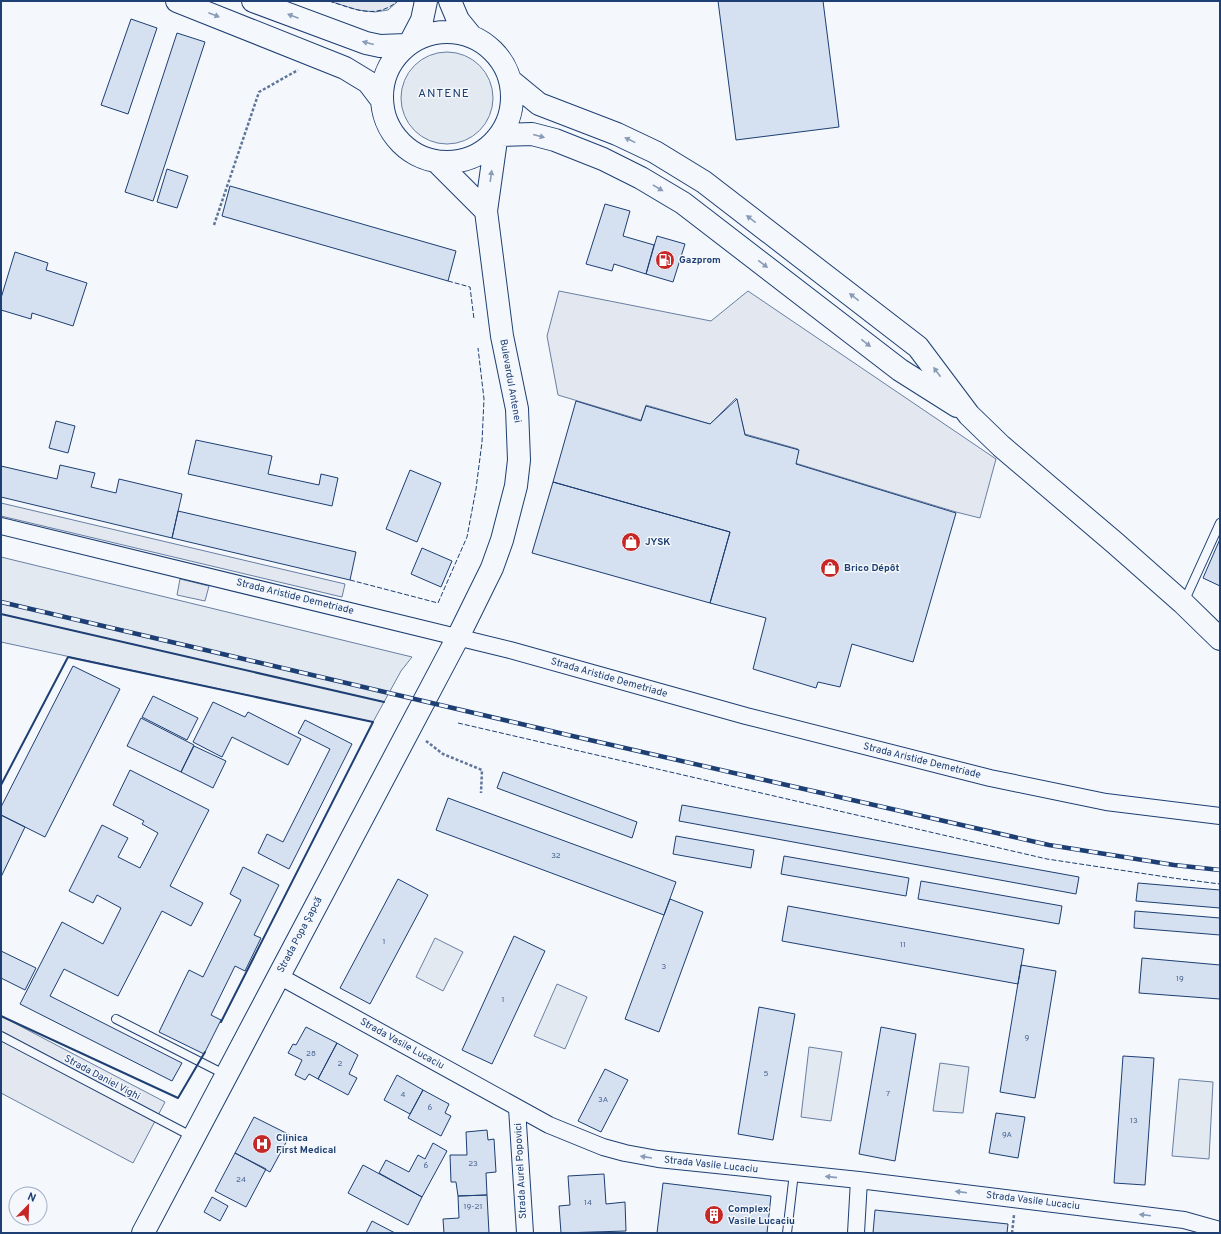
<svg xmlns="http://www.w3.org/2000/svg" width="1221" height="1234" font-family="Overpass,sans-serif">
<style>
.green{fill:#e3e9f0;stroke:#687fa3}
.parking{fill:#e3e8f0;stroke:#687fa3}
.building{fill:#d5e0f0;stroke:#1d3f73}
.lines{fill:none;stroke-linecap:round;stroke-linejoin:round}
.lane-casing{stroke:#1d3f73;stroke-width:10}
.street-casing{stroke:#1d3f73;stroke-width:18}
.secondary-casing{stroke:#1d3f73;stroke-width:24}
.path{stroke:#5e769c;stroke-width:2.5;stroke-dasharray:3 2;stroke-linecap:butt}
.lane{stroke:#f4f7fb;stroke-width:8}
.street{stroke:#f4f7fb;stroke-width:16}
.secondary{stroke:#f4f7fb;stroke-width:22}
.rail-casing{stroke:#1d3f73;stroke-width:4.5}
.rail{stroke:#f4f7fb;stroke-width:3;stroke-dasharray:9;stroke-linecap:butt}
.fence{stroke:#1d3f73;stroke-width:1;stroke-dasharray:5 2;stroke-linecap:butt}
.wall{stroke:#1d3f73;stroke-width:2}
.oneway{fill:#889bb7}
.labels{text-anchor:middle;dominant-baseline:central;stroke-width:3;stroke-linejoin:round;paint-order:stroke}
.number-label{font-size:8px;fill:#4b6792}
.poi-label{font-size:10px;font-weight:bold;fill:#1d3f73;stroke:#f4f7fb;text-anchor:start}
.street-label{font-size:10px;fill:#1d3f73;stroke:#f4f7fb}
.quarter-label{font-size:12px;letter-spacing:1px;fill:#1d3f73;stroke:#f4f7fb}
</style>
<rect width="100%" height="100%" fill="#f4f7fb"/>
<path class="green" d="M401 98a46 46 0 1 1 92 0a46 46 0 1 1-92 0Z
M 1,557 L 412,657 L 401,671 L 373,722 L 1,642 Z
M 435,938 L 463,952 L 443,991 L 416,977 Z
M 557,984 L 587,997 L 565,1049 L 534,1036 Z
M 809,1047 L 842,1052 L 831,1121 L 801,1117 Z
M 940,1063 L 969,1067 L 963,1113 L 933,1111 Z
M 1179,1079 L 1213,1082 L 1209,1159 L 1172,1156 Z"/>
<path class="parking" d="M 329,1 L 398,1 L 388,10 L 375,12 L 358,10 Z
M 559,291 L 711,321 L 748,291 L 996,459 L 980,518 L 956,512 L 795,463 L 798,449 L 745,434 L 736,398 L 710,424 L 646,405 L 641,420 L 558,395 L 547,336 Z
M 1,503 L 345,584 L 342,597 L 1,516 Z
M 180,579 L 209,586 L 205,601 L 177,595 Z
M 1,1016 L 165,1102 L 133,1163 L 1,1093 Z"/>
<path class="building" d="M 718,1 L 823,1 L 839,127 L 736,140 Z
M 131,19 L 157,28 L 128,114 L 101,105 Z
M 177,33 L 205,42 L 153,201 L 125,192 Z
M 167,169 L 188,176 L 177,208 L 157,202 Z
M 230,186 L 456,251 L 448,281 L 222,216 Z
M 605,204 L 630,211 L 623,236 L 654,245 L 646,274 L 614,264 L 612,271 L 586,264 Z
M 657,236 L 685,244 L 673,282 L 646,274 Z
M 15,252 L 48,263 L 46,270 L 87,283 L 73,326 L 32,313 L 31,319 L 1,310 L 1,298 Z
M 737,399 L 745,435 L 799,450 L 796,464 L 956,513 L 913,662 L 852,644 L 840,687 L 818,682 L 816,688 L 753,669 L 766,618 L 710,603 L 730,532 L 553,482 L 576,401 L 641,421 L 646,406 L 710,424 Z
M 56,421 L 75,426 L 68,453 L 49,448 Z
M 196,440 L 272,456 L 268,474 L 319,485 L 321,474 L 338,478 L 332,506 L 188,474 Z
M 60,465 L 95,473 L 91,487 L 116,493 L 119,479 L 182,494 L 172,538 L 1,497 L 1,466 L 57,479 Z
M 410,470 L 441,483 L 417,542 L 386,529 Z
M 553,482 L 730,532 L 710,603 L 532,553 Z
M 178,511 L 356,552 L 350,580 L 172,538 Z
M 1220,539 L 1220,586 L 1203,578 Z
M 422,548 L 452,561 L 441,587 L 411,574 Z
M 73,666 L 120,689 L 45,837 L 1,815 L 1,807 Z
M 153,696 L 198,718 L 187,740 L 142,717 Z
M 213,702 L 245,717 L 248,712 L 301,739 L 288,765 L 232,737 L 222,757 L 193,742 Z
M 141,718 L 194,745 L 181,772 L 127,746 Z
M 305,720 L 352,744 L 289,869 L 258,853 L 267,834 L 283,842 L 330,749 L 298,733 Z
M 194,746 L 226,761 L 213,788 L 181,772 Z
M 130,770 L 209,810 L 170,886 L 203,903 L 191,926 L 162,911 L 118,996 L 64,969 L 50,996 L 182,1063 L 172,1081 L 20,1004 L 62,922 L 103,944 L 121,908 L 97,895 L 93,903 L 69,891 L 102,825 L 128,838 L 118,857 L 140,868 L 158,833 L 142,824 L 144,821 L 113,805 Z
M 503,772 L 637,822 L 632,838 L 497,788 Z
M 448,798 L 676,882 L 664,915 L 436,830 Z
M 682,805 L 1079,877 L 1076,894 L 679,821 Z
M 1,815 L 25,827 L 1,877 Z
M 676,836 L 754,850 L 751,868 L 673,854 Z
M 784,856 L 909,878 L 906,896 L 781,874 Z
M 243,867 L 279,885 L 254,935 L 261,938 L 245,971 L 235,966 L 211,1015 L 221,1020 L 204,1054 L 159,1032 L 189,970 L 203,977 L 241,900 L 230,894 Z
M 398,879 L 428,895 L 370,1004 L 340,988 Z
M 921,881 L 1062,906 L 1059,924 L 918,899 Z
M 1138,883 L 1220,890 L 1220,908 L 1136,901 Z
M 670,899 L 703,912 L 659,1032 L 625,1019 Z
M 788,906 L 1024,949 L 1018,984 L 782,941 Z
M 1135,911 L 1220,918 L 1220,935 L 1134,928 Z
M 514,936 L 545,951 L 492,1064 L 462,1050 Z
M 1,951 L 36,968 L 25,990 L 1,978 Z
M 1142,958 L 1220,965 L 1220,999 L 1139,993 Z
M 1021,965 L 1056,971 L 1035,1098 L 1000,1092 Z
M 759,1007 L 795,1014 L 773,1140 L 738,1134 Z
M 306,1027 L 337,1043 L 318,1079 L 309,1074 L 305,1080 L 295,1075 L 302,1060 L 288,1053 L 293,1044 L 296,1045 Z
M 881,1027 L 916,1034 L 895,1161 L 859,1154 Z
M 337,1043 L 358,1055 L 349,1074 L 357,1078 L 348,1095 L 318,1079 Z
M 1123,1056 L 1154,1058 L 1145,1185 L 1114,1183 Z
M 605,1069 L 628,1080 L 601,1132 L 578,1121 Z
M 397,1075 L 423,1090 L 410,1114 L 384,1100 Z
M 423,1090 L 449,1104 L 445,1113 L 451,1116 L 441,1136 L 408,1118 Z
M 996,1113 L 1025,1117 L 1018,1158 L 989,1153 Z
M 254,1117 L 290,1135 L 270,1172 L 235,1153 Z
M 487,1130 L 488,1140 L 494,1139 L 496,1172 L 486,1173 L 487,1195 L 458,1196 L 456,1182 L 451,1182 L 450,1155 L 467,1155 L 466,1132 Z
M 433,1143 L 447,1151 L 422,1197 L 379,1173 L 386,1160 L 409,1172 L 418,1155 L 425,1159 Z
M 235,1153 L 266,1169 L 246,1207 L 215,1191 Z
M 363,1165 L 422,1197 L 408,1225 L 348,1193 Z
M 604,1174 L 606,1204 L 625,1202 L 626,1231 L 561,1233 L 559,1206 L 570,1205 L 568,1176 Z
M 663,1183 L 771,1196 L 767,1233 L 657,1233 Z
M 487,1195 L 489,1233 L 444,1233 L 443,1219 L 459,1218 L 458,1196 Z
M 212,1197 L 228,1206 L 220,1221 L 204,1212 Z
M 875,1210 L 1008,1224 L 1007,1233 L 873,1233 Z
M 372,1221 L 395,1233 L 366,1233 Z"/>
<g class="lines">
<g class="lane-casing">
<path id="lane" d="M 1184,602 L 1220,523
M 116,1019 L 226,1075
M 1,1036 L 193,1137
M 787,1233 L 794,1173"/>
</g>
<g class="street-casing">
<path id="street" d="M 1,526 L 510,650 L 746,716 L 990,778 L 1106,802 L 1220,816
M 279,976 L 549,1125 L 603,1147 L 625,1153 L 658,1159 L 859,1180 L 1184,1220 L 1220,1230
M 517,1108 L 525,1233
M 856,1233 L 859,1180"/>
</g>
<g class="secondary-casing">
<path id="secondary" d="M 177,1 L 345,68 L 368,82 L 381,99
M 253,1 L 366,43 L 380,46 L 406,45
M 450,1 L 458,20 L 471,36
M382 97a65 65 0 1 1 130 0a65 65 0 1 1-130 0Z
M 410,43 L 422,20 L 426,1
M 511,81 L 539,104 L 617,134 L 655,152 L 704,182 L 918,347 L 969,415 L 1001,446 L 1115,543 L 1183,603 L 1220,639
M 500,135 L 532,134 L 555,140 L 603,159 L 641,178 L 683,203 L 900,370 L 957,406
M 436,161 L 486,211
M 143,1233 L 458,637 L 492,568 L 502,540 L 516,486 L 519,460 L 517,409 L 502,336 L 486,211 L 496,140"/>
</g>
<path class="path" d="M 214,225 L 259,92 L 298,70
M 426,741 L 443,754 L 482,770 L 481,793
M 1012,1233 L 1014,1215"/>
<use href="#lane" class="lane"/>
<use href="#street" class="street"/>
<use href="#secondary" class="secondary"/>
<g class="rail-casing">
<path id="rail" d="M 1,602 L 568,735 L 1049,845 L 1174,865 L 1220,870"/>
</g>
<use href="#rail" class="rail"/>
<path class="fence" d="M 329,1 C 355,9 375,20 398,1
M 448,281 L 470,287 L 474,319
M 350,580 L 438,603 L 467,537 L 476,489 L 482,442 L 484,399 L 478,348
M 458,723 L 1047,859 L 1173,878 L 1220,884"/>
<path class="wall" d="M 1,614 L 384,702
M 1,785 L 68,657 L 373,722 L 221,1022
M 1,1016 L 178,1098 L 205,1052"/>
</g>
<defs><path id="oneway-solid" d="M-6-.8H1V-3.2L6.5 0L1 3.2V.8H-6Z"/></defs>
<g class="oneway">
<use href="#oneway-solid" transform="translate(214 15) rotate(21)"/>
<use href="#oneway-solid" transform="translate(293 16) rotate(-159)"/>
<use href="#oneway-solid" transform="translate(368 43) rotate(-165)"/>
<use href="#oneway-solid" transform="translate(539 136) rotate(15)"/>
<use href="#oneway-solid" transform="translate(630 140) rotate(-154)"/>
<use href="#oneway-solid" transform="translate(491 176) rotate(-82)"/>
<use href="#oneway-solid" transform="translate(658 188) rotate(31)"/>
<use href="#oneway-solid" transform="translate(751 219) rotate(-142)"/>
<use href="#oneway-solid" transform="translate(763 264) rotate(37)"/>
<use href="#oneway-solid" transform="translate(854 297) rotate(-142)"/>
<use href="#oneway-solid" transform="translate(866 343) rotate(38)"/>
<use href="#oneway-solid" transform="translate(937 372) rotate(-127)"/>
<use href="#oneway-solid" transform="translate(646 1157) rotate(-171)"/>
<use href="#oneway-solid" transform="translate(831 1177) rotate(-174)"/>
<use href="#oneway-solid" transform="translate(961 1192) rotate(-173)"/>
<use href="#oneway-solid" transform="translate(1145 1215) rotate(-173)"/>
</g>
<defs>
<g id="fuel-disc" transform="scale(1)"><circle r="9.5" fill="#c62828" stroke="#f4f7fb"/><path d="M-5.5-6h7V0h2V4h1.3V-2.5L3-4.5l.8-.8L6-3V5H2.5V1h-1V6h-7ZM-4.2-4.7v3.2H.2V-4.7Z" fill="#fff"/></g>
<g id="shop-disc" transform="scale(1)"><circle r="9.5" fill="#c62828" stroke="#f4f7fb"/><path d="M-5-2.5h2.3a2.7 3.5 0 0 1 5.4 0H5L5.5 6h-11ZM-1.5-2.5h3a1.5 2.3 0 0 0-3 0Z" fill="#fff"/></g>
<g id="hospital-disc" transform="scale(1)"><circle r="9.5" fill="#c62828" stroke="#f4f7fb"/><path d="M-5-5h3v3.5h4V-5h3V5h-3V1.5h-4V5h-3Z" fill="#fff"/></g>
<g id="building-disc" transform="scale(1)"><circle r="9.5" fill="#c62828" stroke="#f4f7fb"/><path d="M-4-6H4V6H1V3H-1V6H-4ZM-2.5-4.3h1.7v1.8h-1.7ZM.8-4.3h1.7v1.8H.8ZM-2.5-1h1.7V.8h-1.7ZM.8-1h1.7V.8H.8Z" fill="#fff"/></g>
</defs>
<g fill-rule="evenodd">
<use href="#fuel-disc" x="665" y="260"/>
<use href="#shop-disc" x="631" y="542"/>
<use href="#shop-disc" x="830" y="568"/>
<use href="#hospital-disc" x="262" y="1144"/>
<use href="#building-disc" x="714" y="1215"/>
</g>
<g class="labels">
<g class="number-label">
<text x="556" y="856">32</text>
<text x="384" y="942">1</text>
<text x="903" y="945">11</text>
<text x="664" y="967">3</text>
<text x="1180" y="979">19</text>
<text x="503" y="1000">1</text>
<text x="1027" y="1038">9</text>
<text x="311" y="1054">28</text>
<text x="340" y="1064">2</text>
<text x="766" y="1074">5</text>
<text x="888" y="1094">7</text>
<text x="403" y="1095">4</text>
<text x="603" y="1100">3A</text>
<text x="430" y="1108">6</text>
<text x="1134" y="1121">13</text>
<text x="1007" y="1135">9A</text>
<text x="473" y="1164">23</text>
<text x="426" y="1166">6</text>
<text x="241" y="1180">24</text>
<text x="588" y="1203">14</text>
<text x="473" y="1207">19-21</text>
</g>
<g class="poi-label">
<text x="679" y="260">Gazprom</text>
<text x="645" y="542">JYSK</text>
<text x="844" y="568">Brico Dépôt</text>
<text x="276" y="1138">Clinica<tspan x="276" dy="12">First Medical</tspan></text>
<text x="728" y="1209">Complex<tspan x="728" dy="12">Vasile Lucaciu</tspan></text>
</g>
<g class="street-label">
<text transform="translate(510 381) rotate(80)">Bulevardul Antenei</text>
<text transform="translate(295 597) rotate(14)">Strada Aristide Demetriade</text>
<text transform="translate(609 678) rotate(16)">Strada Aristide Demetriade</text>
<text transform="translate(922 761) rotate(14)">Strada Aristide Demetriade</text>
<text transform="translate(300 935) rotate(-62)">Strada Popa Șapcă</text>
<text transform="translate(402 1044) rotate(29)">Strada Vasile Lucaciu</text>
<text transform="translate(102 1078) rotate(28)">Strada Daniel Vighi</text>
<text transform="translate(711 1165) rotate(6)">Strada Vasile Lucaciu</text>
<text transform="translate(521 1171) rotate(-93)">Strada Aurel Popovici</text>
<text transform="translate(1033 1201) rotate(7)">Strada Vasile Lucaciu</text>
</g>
<g class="quarter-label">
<text x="444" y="94">ANTENE</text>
</g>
</g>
<rect width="1221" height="1234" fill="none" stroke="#1d3f73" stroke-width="4"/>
<g transform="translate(28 1206) rotate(23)"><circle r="19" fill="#f4f7fb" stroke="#9eadc5"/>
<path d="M0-3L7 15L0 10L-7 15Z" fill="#c62828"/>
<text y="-6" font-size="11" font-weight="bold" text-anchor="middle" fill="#1d3f73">N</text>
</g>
</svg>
